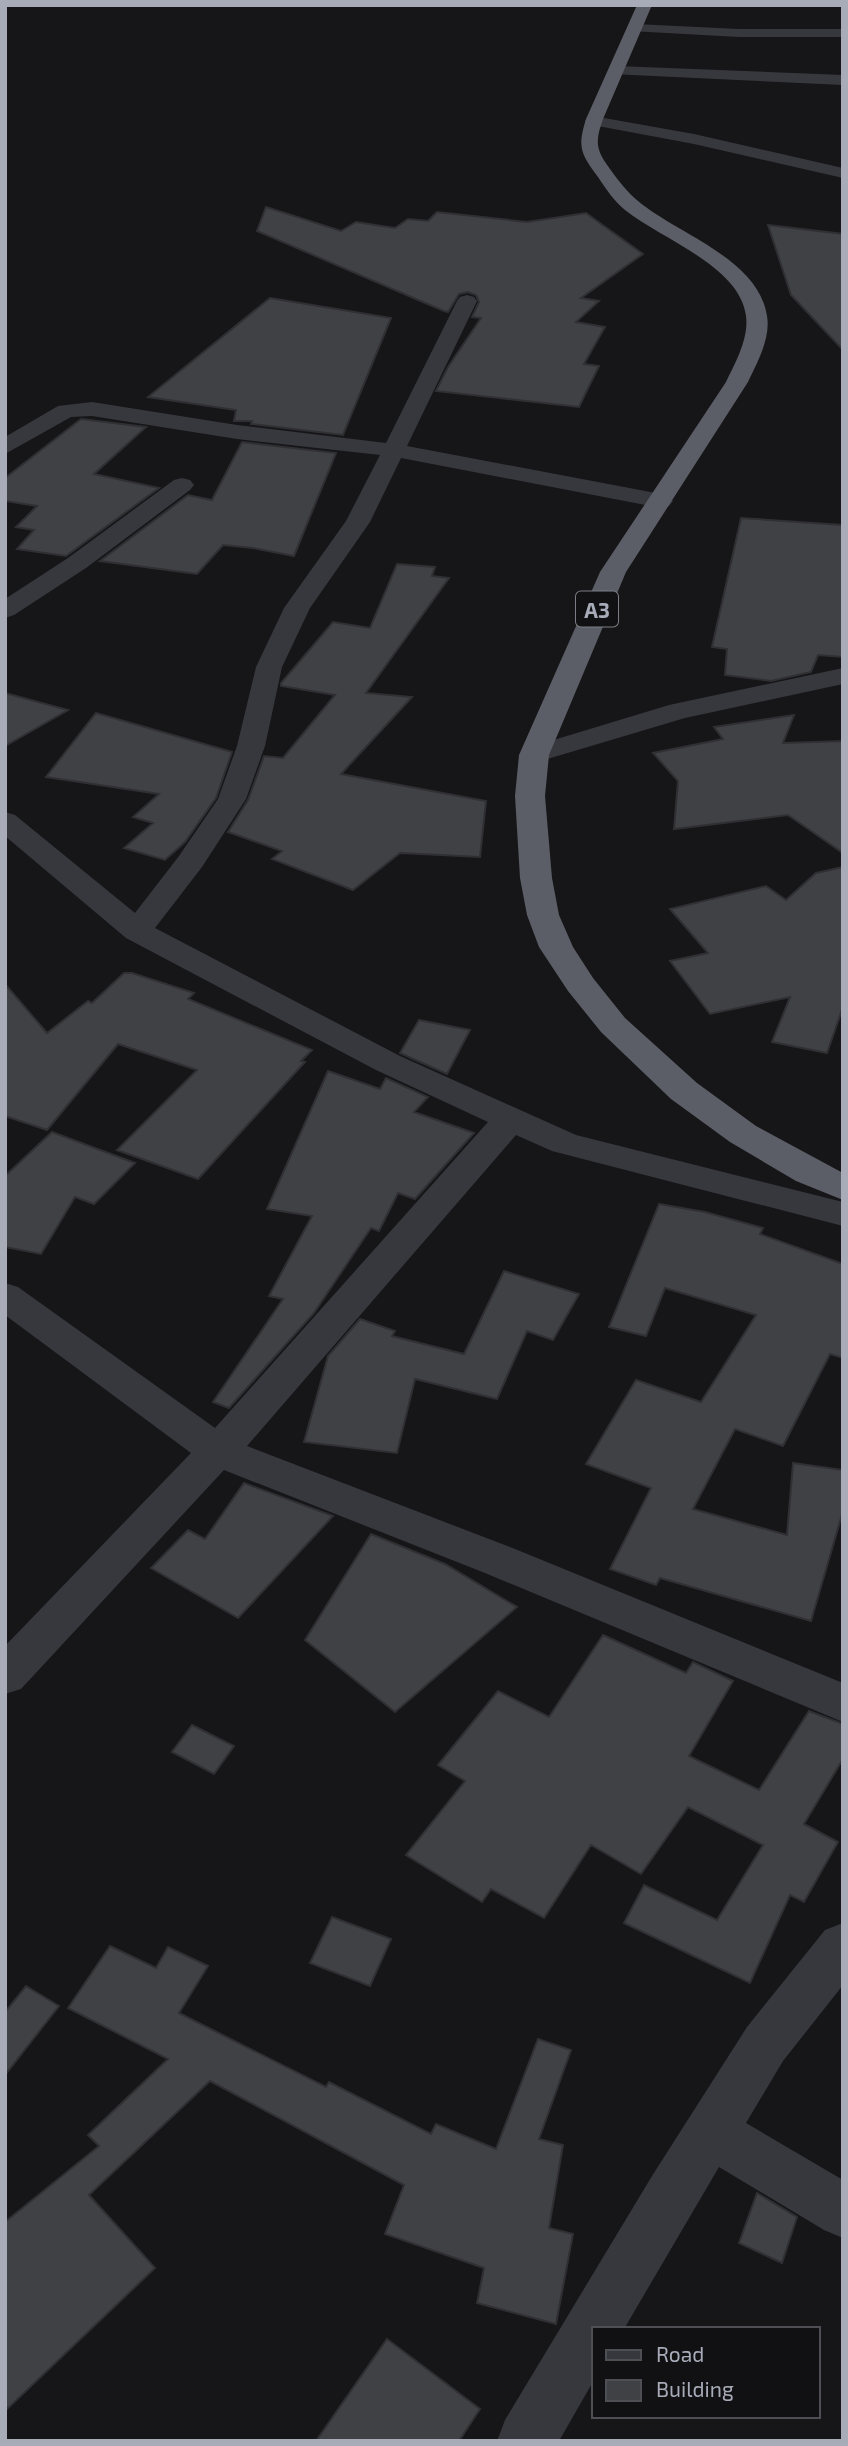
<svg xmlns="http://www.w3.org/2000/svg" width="848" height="2446" font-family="'Exo 2',sans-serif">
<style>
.building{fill:#404145;stroke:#303034;stroke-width:2}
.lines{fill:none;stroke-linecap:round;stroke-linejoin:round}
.minor{fill:#37383d;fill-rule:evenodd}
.trunk{fill:#5b5e66;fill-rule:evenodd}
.labels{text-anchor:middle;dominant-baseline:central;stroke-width:7;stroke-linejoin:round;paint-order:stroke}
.shield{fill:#111113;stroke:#7b7e87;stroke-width:2}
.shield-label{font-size:21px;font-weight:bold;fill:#a8acb9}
</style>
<rect width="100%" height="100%" fill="#161618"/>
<path class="building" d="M 266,207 L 341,231 L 356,222 L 395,228 L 408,219 L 428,221 L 437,212 L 527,222 L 586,213 L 643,254 L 581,298 L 599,301 L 576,322 L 605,327 L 584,364 L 599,366 L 579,407 L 436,391 L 448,367 L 481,318 L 472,317 L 479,302 L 476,295 L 468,292 L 459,294 L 448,312 L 444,311 L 257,231 Z
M 768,225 L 843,234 L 843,350 L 791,295 Z
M 270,298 L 391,318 L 343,435 L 251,424 L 252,421 L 234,421 L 236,410 L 148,397 Z
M 81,419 L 146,427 L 94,474 L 159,488 L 66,556 L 17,549 L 34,530 L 16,527 L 37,506 L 5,501 L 5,478 Z
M 242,442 L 336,453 L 294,556 L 253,548 L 223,545 L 197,574 L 100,561 L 188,495 L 212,500 Z
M 741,518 L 842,525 L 843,657 L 818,655 L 811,672 L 771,681 L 725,675 L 727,649 L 712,647 Z
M 397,564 L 435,567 L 432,576 L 449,578 L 366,693 L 412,697 L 341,774 L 486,801 L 480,857 L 400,853 L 353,890 L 272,859 L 282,851 L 228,832 L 248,800 L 264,756 L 283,758 L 335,695 L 281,686 L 281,683 L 333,622 L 370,628 Z
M 5,693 L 68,710 L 5,746 Z
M 96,713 L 232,752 L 216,798 L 185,842 L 165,860 L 124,848 L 153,823 L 133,817 L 159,794 L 46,777 Z
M 794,715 L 783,743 L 843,741 L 843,853 L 788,815 L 674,829 L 678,781 L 653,753 L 723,739 L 714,727 Z
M 843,867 L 843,1007 L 827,1053 L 772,1042 L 790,997 L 710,1014 L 670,961 L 708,953 L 670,909 L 766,886 L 786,900 L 816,873 Z
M 124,973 L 132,973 L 194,993 L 188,999 L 312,1050 L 301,1061 L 305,1062 L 198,1179 L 117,1150 L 197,1070 L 118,1044 L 47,1130 L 5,1116 L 5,984 L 47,1033 L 88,1001 L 92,1003 Z
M 419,1020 L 470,1030 L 447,1074 L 400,1053 Z
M 328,1071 L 380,1089 L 386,1078 L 428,1097 L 414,1112 L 474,1133 L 415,1199 L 398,1193 L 379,1231 L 371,1228 L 314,1313 L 229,1408 L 213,1402 L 283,1299 L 269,1296 L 312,1216 L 267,1209 Z
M 52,1132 L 135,1163 L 94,1204 L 75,1197 L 41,1254 L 5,1247 L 5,1176 Z
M 659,1204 L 705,1212 L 763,1228 L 760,1234 L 843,1264 L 843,1358 L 830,1354 L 783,1446 L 735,1429 L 693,1509 L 787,1535 L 793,1463 L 843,1470 L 843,1511 L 811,1621 L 660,1578 L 656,1585 L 610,1569 L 651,1488 L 586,1464 L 636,1380 L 701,1402 L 756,1315 L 665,1288 L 646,1336 L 609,1327 Z
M 504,1271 L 579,1294 L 553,1340 L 527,1331 L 497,1399 L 415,1379 L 397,1453 L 304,1442 L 328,1356 L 360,1319 L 395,1331 L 392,1336 L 464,1354 Z
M 244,1483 L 333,1516 L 238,1618 L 151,1568 L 188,1530 L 205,1539 Z
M 371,1534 L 445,1564 L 517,1607 L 395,1712 L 305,1640 Z
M 603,1635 L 686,1673 L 693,1662 L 733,1681 L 689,1756 L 759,1790 L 809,1711 L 843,1724 L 843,1759 L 804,1824 L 838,1842 L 804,1902 L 790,1895 L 750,1983 L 624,1923 L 644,1885 L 717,1920 L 763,1845 L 688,1807 L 641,1874 L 591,1845 L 544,1918 L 491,1889 L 482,1902 L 406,1855 L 465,1781 L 438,1765 L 498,1691 L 549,1717 Z
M 192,1725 L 234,1746 L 214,1774 L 172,1752 Z
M 332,1917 L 391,1939 L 370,1986 L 310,1963 Z
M 110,1946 L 156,1968 L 168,1947 L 208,1966 L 179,2013 L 326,2087 L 329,2082 L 431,2134 L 436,2124 L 496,2149 L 538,2039 L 571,2050 L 539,2139 L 563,2145 L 549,2228 L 573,2234 L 556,2324 L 477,2303 L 484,2268 L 385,2234 L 404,2185 L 210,2081 L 89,2195 L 155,2268 L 5,2411 L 5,2222 L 99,2146 L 88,2135 L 168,2059 L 68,2008 Z
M 26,1986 L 59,2006 L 5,2075 L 5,2012 Z
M 757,2193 L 797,2217 L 782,2263 L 739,2243 Z
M 387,2339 L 480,2409 L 459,2441 L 316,2441 Z"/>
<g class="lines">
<path class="minor" d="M 635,24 L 739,29 L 843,29 L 843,37 L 739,37 L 630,31 L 628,28 Z
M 617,66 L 843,75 L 843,85 L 611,74 L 609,71 L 611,68 Z
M 593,116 L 694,134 L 843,168 L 843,178 L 694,144 L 587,124 L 585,121 L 587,118 Z
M 467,295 L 474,297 L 477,301 L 407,446 L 661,494 L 669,496 L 673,501 L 669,506 L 661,508 L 401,458 L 370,522 L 310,608 L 282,667 L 265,746 L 246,799 L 202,867 L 155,928 L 400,1056 L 576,1135 L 843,1202 L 843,1226 L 552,1151 L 516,1135 L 247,1446 L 515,1549 L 843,1683 L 843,1722 L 485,1573 L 224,1470 L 21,1689 L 5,1694 L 5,1646 L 191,1453 L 5,1315 L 5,1283 L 18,1287 L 215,1428 L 488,1122 L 376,1070 L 126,938 L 5,836 L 5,812 L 15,815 L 135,913 L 179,856 L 218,799 L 237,746 L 256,667 L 284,608 L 346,521 L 380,455 L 237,439 L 92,416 L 71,417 L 5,454 L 5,437 L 58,406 L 92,402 L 237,425 L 386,443 L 457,301 L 460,297 Z
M 182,478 L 190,480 L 194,485 L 190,490 L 86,568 L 14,615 L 5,618 L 5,599 L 68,558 L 174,480 Z
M 843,668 L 843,684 L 685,718 L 534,763 L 524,761 L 520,755 L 524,749 L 669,705 Z
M 843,1923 L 843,1985 L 783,2061 L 746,2123 L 843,2180 L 843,2238 L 824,2230 L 719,2167 L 624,2329 L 594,2329 L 594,2380 L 559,2441 L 497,2441 L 505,2420 L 652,2176 L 747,2027 L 825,1930 Z"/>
<path class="trunk" d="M 637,5 L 652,5 L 603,119 C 600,128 597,136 598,145 C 599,154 605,162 610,169 C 618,180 627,192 638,201 C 677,234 758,258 767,316 C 771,338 757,363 748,382 L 626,572 L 549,755 L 545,796 L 552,878 L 559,915 L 573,947 L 593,978 L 625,1018 L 697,1083 L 756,1126 L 843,1173 L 843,1200 L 796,1181 L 730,1142 L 671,1099 L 601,1032 L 568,991 L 539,947 L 527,915 L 520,878 L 515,796 L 519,755 L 600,572 L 726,382 C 735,363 749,339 746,316 C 740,266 661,239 625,210 C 614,201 606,189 598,177 C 581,154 577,148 586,119 Z"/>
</g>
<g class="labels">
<rect class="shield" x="576" y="591.5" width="42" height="35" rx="5"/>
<g class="shield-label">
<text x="597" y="609">A3</text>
</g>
</g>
<rect width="848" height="2446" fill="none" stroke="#a8acb9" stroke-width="14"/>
<rect x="592" y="2327" width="228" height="91" fill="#111113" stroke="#4d4f55" stroke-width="2"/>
<rect x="606" y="2350" width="35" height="10" fill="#37383d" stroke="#4d4f55" stroke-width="2"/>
<text x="656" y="2362" font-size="21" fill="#a8acb9">Road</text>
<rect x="606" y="2380" width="35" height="21" fill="#404145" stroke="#4d4f55" stroke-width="2"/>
<text x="656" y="2397" font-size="21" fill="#a8acb9">Building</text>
</svg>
